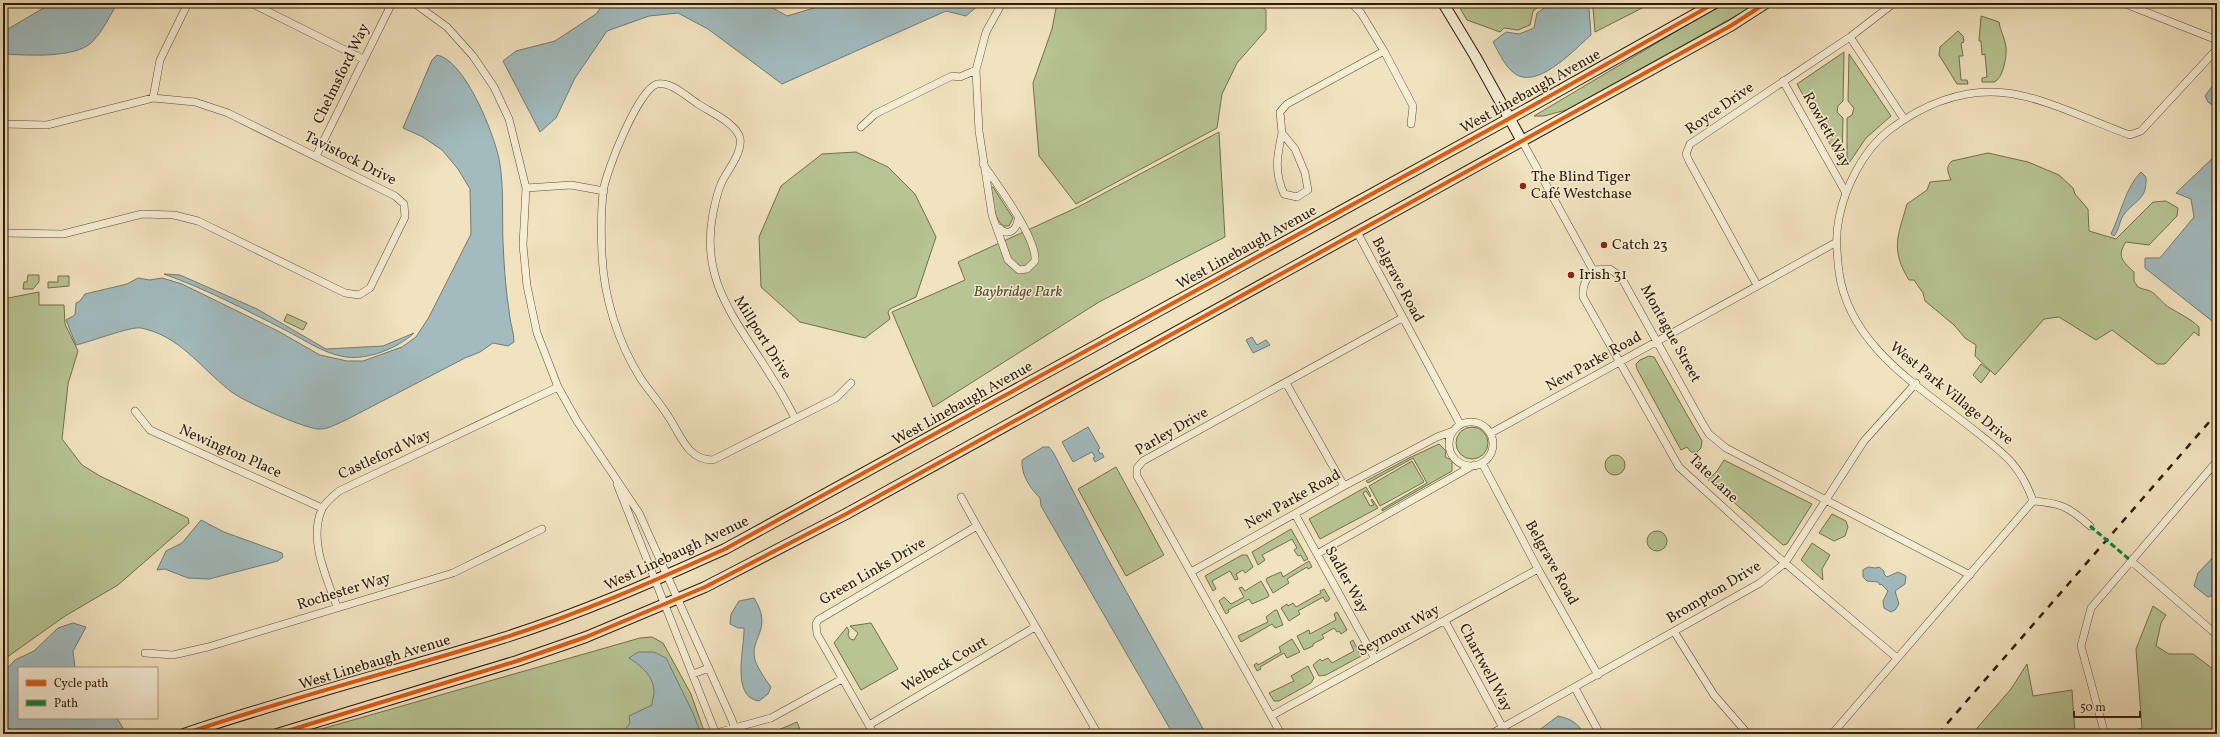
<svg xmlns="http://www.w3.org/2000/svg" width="2220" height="737" font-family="Vollkorn,serif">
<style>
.green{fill:#b7c494;stroke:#746f4a}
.water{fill:#a1bbbe;stroke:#747b72}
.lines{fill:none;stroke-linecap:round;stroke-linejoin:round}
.street-casing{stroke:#604c30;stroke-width:8}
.secondary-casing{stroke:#301a01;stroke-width:12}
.street{stroke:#f6edd5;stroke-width:7}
.secondary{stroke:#f6edd5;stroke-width:10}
.rail{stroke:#301a01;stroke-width:2.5;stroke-dasharray:7 7;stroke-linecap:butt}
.quiet{stroke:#00873e;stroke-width:3;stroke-dasharray:6 3;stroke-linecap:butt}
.cycleway-casing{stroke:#f6edd5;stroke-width:6}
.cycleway{stroke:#e8590c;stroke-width:4}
.poi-dot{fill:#8f2418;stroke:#f6edd5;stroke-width:1.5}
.labels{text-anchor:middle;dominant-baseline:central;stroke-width:3;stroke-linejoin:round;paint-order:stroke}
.street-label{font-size:15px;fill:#301a01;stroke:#f6edd5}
.poi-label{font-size:15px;fill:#301a01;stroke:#f6edd5;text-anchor:start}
.park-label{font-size:15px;font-style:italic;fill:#584d2d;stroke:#f6edd5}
</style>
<rect width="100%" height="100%" fill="#f1e3bf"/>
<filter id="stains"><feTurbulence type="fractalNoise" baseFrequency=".005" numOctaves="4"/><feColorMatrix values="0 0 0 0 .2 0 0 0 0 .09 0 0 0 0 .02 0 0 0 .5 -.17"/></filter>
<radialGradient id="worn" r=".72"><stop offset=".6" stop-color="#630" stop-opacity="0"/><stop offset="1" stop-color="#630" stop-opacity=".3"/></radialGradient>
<path class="green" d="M 1057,3 L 1257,3 L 1266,10 L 1266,30 L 1237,63 L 1222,94 L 1217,128 L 1076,204 L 1039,156 L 1033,83 L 1052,29 Z
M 1457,3 L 1544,3 L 1533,11 L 1530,25 L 1518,30 L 1504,28 L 1500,32 L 1467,20 Z
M 1590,3 L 1652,3 L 1595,32 L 1593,8 Z
M 1724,3 L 1759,3 L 1566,110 L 1544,116 L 1534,116 Z
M 1981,16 L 1999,22 C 2000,31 2005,38 2006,47 C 2007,56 2003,79 1994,82 L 1982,82 L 1982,78 L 1987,77 L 1985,54 L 1982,55 L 1981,41 L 1979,41 Z
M 1958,31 L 1963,36 L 1964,42 L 1961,43 L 1963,56 L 1959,56 L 1961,80 L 1967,80 L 1968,84 L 1957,84 L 1939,55 L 1940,47 Z
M 1844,52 L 1843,101 L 1838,106 L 1837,112 L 1843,118 L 1842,166 L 1797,84 Z
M 1849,54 L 1891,116 L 1866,138 L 1847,166 L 1847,118 L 1852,115 L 1854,108 L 1848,101 Z
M 1219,132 L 1225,237 L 1099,302 L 933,407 L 892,312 L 965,280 L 958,262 L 1078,207 Z
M 856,152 L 888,167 L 915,194 L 936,237 L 916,297 L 890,309 L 888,312 L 890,319 L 865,338 L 800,322 L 761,287 L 759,237 L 781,186 L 822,154 Z
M 1988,153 L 2028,162 L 2059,175 L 2073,188 L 2075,194 L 2088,209 L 2089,231 L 2116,239 L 2153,202 L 2166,201 L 2178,208 L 2177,216 L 2149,245 L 2126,242 C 2116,256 2123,262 2134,272 L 2134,281 L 2138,287 C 2142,289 2144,289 2147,290 C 2155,291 2162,304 2170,308 C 2180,314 2191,319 2199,327 L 2199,336 L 2194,332 L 2165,364 L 2157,364 L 2112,330 L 2096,340 L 2059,317 L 2044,319 L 1995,375 L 1975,356 L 1976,345 L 1965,338 L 1954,325 L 1925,301 L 1923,293 L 1914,280 L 1909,280 C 1890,249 1898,236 1907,204 L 1927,190 L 1930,182 L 1951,180 C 1948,172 1945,167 1952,161 Z
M 993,187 L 1013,218 L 1009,226 L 1004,226 C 993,220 993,200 991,188 Z
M 28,275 L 39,275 L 39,282 L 33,289 L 23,289 L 24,282 L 27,282 Z
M 58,276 L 69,276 L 69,286 L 48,288 L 48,282 L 58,282 Z
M 39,292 L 39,305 L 64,305 L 65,324 L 78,351 L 68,384 L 62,439 L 82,465 L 100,476 L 188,518 L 189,523 L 118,585 L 65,616 L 3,660 L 3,299 Z
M 287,314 L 307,323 L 303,330 L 284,321 Z
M 1649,356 L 1654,357 L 1702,441 L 1701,448 L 1697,452 L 1691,452 L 1687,447 L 1681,450 L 1637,369 L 1636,364 L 1640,360 Z
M 1981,364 L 1990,371 L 1981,383 L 1973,375 Z
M1456 443a16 16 0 1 1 32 0a16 16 0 1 1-32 0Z
M 1439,444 L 1446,451 L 1445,457 L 1452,460 L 1452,471 L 1382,511 L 1382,509 L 1427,483 L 1413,458 L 1368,483 L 1366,481 L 1409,458 Z
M1605 465a10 10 0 1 1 20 0a10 10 0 1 1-20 0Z
M 1724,460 L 1812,504 L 1787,544 L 1783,545 L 1708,480 L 1717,471 Z
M 1412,461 L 1424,482 L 1380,506 L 1369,486 Z
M 1116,467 L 1164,555 L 1126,576 L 1078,489 Z
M 1366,487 L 1371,496 L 1370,497 L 1366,491 L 1363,493 L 1370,506 L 1374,505 L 1371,500 L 1372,499 L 1378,508 L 1320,539 L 1309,519 Z
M 1832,514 L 1846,521 L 1848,527 L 1845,536 L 1834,541 L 1819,533 Z
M 1291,529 L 1308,559 L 1304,561 L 1301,555 L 1298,556 L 1294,550 L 1297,548 L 1292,539 L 1262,555 L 1265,560 L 1258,565 L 1252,552 Z
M1647 541a10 10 0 1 1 20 0a10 10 0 1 1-20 0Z
M 1812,543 L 1830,555 L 1822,569 L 1823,580 L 1801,560 Z
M 1242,555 L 1247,555 L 1253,567 L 1245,573 L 1243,570 L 1236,574 L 1238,579 L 1235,580 L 1230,571 L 1212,581 L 1216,589 L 1213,591 L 1205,576 Z
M 1309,561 L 1312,567 L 1308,569 L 1307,567 L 1287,579 L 1289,583 L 1273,593 L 1266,580 L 1267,578 L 1281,572 L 1283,577 Z
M 1261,581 L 1269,595 L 1268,597 L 1252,604 L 1249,599 L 1228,610 L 1229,612 L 1226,614 L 1219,601 L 1224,597 L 1231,604 L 1244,597 L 1239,588 L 1242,587 L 1245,591 Z
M 1324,589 L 1330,599 L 1326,602 L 1323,597 L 1298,611 L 1300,614 L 1289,621 L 1281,608 L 1287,604 L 1288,606 L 1293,603 L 1296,607 L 1321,593 L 1320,591 Z
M 2153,606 L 2166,615 L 2161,623 L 2156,646 L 2169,654 L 2193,654 L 2217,672 L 2217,734 L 2120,734 L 2142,728 L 2136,649 Z
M 1275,610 L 1277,610 L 1283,625 L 1275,628 L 1272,624 L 1241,642 L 1238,636 L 1268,622 L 1266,617 Z
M 1337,612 L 1347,630 L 1341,634 L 1339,631 L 1337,632 L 1334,628 L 1322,635 L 1324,638 L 1313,644 L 1313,646 L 1304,650 L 1297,636 L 1309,630 L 1310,634 L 1336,620 L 1334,614 Z
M 871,623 L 898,669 L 861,690 L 834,643 L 847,627 L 849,631 L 848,635 L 850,639 L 854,640 L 858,633 L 850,626 Z
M 652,637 L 663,643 L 691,694 L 705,734 L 304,734 L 640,638 Z
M 1292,639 L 1300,652 L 1287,658 L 1284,653 L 1260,667 L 1261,669 L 1257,671 L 1254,665 L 1257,663 L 1258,665 L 1281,652 L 1279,647 Z
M 1353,640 L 1361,656 L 1326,675 L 1319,676 L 1313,665 L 1320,659 L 1322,661 L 1328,658 L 1332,663 L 1354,651 L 1350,642 Z
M 2027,664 L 2033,696 L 2072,690 L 2075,734 L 1972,734 L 2011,689 Z
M 1308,666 L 1314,678 L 1311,683 L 1279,701 L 1274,701 L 1269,693 L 1294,681 L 1291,676 Z
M 797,722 L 802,734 L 769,734 Z"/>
<path class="water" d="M 52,3 L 117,3 C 110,16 103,31 92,42 C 75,59 26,55 3,54 L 3,32 Z
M 604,3 L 764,3 L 787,16 L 831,3 L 981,3 L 966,16 L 946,11 L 782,84 L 708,29 L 678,13 L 649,16 L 607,31 L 575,78 L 556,118 L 540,132 L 503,61 L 516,51 L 555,41 L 596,14 Z
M 1552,3 L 1583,3 L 1589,8 L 1591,35 C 1575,49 1542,85 1519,76 C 1507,71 1499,53 1493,42 L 1506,32 L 1519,34 L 1534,28 L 1537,13 Z
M 437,55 C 465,60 494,134 499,159 C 504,183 502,216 503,242 C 504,267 506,293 510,318 C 511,326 514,333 514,342 L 508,346 L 493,343 L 480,352 L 465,358 L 344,421 C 336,424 327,430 318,429 C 303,428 240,400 229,390 C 200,367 180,336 141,328 C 131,326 90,342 76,345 L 66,320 L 75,315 L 76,303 L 80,301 L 85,294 L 127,284 L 138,278 L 150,280 L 162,278 L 182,284 L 278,331 L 320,355 L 347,361 L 363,361 L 402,347 L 416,337 L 429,317 L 471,234 L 470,189 L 458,169 L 442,150 L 423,137 L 403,128 L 432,60 Z
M 2217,80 L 2217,108 L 2208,102 L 2205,96 Z
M 2217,154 L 2217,325 L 2145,268 L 2145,258 L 2160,258 L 2194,217 L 2191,199 L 2176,193 Z
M 2141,172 L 2146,177 C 2147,199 2137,199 2125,213 C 2119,220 2120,229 2114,236 L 2111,234 C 2121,214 2125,188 2141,172 Z
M 164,274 L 180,275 L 257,309 L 326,349 L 383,346 L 414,333 C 398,348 368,360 346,357 C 324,354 305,340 285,330 C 246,310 206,289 164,274 Z
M 1252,337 L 1257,345 L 1266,340 L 1270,345 L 1253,353 L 1246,340 Z
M 1088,427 L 1100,448 L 1098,450 L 1100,454 L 1102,453 L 1104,457 L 1095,462 L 1093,458 L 1095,457 L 1092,452 L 1073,462 L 1062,442 Z
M 1043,447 L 1049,447 L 1053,452 L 1108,559 L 1206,734 L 1173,734 L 1041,506 L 1040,498 C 1030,488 1021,475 1022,460 Z
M 201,520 L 224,532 L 282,553 L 283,557 L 278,561 L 209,579 L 188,578 L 165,569 L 157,570 L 166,551 L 182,543 Z
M 2217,553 L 2217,594 L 2208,597 L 2194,586 L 2198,573 Z
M 1868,567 L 1876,568 L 1879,567 L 1884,571 L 1884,574 L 1887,577 L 1898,572 L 1906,576 L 1905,584 L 1895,591 L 1899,604 L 1895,610 L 1891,612 L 1884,608 L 1883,601 L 1888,591 L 1881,584 L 1880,585 L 1878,582 L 1867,581 L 1863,577 L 1863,570 Z
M 754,598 C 774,630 749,637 755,660 C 758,669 765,679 771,687 L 768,694 L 759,701 C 730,697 745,647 744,628 L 738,628 L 730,624 L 731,614 L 739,601 Z
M 73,623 L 86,627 L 73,651 L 75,668 L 19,668 L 19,718 L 117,718 L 123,728 L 114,734 L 12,734 L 3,719 L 3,673 L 15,660 L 34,651 L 58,628 Z
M 638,652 L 654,652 L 666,658 L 693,713 L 701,734 L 622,734 L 630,723 L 629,716 L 652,705 C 652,700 654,696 654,692 C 654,676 641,666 629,658 Z
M 1558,716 C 1571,719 1578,723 1584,734 L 1534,734 Z"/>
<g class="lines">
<g class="street-casing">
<path id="street" d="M 251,3 L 363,59
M 414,3 L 447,27 L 473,56 L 494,87 L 509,119 L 526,188 L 523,245 L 527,286 L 537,333 L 558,387 L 577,421 L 639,513 L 732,720 L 736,734
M 1351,3 L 1361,13 L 1384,51 L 1413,106 L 1411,124
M 2123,3 L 2217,40
M 1850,37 L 1904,119
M 1783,81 L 1846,193
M 153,98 L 160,60 L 188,3
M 3,124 L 47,125 L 153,98 L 195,102 L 228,113 L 395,196 L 404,204 L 405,217 L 370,288 L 359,295 L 345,293 L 198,221 L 174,215 L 142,214 L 63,234 L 3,233
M 861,127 L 875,114 L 952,76 L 960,77 L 976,70
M 1282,133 C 1277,156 1274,172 1284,194 L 1297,197 L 1308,190 L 1305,173 L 1295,149 L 1282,133 L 1280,112 L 1287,104 L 1384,51
M 1522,141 L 1593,270
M 316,156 L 392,3
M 983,164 C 997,184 1037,238 1035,261 L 1027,269 L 1019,270 L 1008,260 L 992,215 L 979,131 L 976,70 L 986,32 L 1002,3
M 526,188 L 571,185 L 604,191
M 999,228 C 1008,237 1017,230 1018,219
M 1357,232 L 1460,424
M 1593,270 C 1586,279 1582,285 1583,297 L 1679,467 L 1778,557 L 1897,658
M 1593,270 L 1610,269 L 1621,277 L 1701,421 L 1709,434 L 1726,448 L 1970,575
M 1757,285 L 1689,161 L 1686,154 L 1690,144 L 1850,37 L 1894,3
M 1286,383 L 1344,486
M 135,411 L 150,430 L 322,508
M 795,418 C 788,405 781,391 772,378 C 739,323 699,283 713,213 C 715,204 717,193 721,184 C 726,171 743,154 740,138 C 736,123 710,112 698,104 C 687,97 671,81 657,84 C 638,90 606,171 603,192 C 601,212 601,235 602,255 C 604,298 618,343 641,379 C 649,391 660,403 668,416 C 681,435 687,460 713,460 L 836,398 L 851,383
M1449 444a22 22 0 1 1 44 0a22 22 0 1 1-44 0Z
M 1491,433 L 1835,243
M 1482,463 L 1538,569 L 1598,675
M 617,484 L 716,734
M 961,497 L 977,526
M 2033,501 C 2020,464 2004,454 1974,430 C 1920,387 1849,346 1839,272 C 1837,253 1835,237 1839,218 C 1845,187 1863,151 1888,131 C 1922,105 1963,88 2006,93 C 2044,97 2093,122 2130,135 L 2141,131 L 2217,49
M 2033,501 C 2061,503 2069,507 2090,526
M 1295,514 L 1375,659
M 1317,554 L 1474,465
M 2130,560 L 2217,635
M 1191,572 L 1344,486 L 1437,437 L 1453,431
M 337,607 C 327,578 308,540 322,509 C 325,503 333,496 339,491 L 558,387
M 1445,621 L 1503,728
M 1675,633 L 1714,695 L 1748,734
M 145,653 L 173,655 L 208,647 L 453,573 L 542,529
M 693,674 L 709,668
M 1575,688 L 1600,734
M 1271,716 L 1538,569
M 869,725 L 1035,627
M 2104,731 L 2081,646 L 2091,608 L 2217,461
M 716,733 L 771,718 L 842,679
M 874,734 L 817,634 L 816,624 L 818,620 L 977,526 L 1098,734
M 1087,734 L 1095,729
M 1281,734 L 1137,476 L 1137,468 L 1143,461 L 1402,318
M 1491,734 L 1760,583 L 1785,563 L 1864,441 L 1916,383
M 1832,734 L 2033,501"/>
</g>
<g class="secondary-casing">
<path id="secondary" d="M 1443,3 L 1475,56 L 1522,141
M 184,734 C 289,698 397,671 503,638 C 579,614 652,582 725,549 L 1523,111 L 1715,3
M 277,734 L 517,661 L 586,637 L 705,587 L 846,514 L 1732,25 L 1766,3"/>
</g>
<use href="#street" class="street"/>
<use href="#secondary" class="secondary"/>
<path class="rail" d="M 1938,734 L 2217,413"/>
<path class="quiet" d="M 2090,526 L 2130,560"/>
<g class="cycleway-casing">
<path id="cycleway" d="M 184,734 C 289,698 397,671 503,638 C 579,614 652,582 725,549 L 1523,111 L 1715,3
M 277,734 L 517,661 L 586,637 L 705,587 L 846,514 L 1732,25 L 1766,3"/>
</g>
<use href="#cycleway" class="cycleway"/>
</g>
<g class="poi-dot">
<circle cx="1523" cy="186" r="4"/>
<circle cx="1604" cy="245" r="4"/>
<circle cx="1571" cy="275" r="4"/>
</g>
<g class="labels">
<g class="street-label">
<text transform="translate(342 74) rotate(-64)">Chelmsford Way</text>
<text transform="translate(1531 92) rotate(-29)">West Linebaugh Avenue</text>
<text transform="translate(1720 109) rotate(-35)">Royce Drive</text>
<text transform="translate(1826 130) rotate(61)">Rowlett Way</text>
<text transform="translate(350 159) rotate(27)">Tavistock Drive</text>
<text transform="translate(1247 248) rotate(-29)">West Linebaugh Avenue</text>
<text transform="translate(1397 280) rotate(62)">Belgrave Road</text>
<text transform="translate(1670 334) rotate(61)">Montague Street</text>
<text transform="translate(762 338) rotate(58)">Millport Drive</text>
<text transform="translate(1594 362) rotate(-29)">New Parke Road</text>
<text transform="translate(1951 394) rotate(39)">West Park Village Drive</text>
<text transform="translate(963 404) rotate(-29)">West Linebaugh Avenue</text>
<text transform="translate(1172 432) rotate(-30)">Parley Drive</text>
<text transform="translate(230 452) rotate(24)">Newington Place</text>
<text transform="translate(385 455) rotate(-25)">Castleford Way</text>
<text transform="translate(1713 479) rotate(44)">Tate Lane</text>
<text transform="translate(1293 500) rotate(-29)">New Parke Road</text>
<text transform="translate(677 554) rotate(-25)">West Linebaugh Avenue</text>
<text transform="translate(1551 563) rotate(61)">Belgrave Road</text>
<text transform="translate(873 572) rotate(-30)">Green Links Drive</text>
<text transform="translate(1346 580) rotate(61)">Sadler Way</text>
<text transform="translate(344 592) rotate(-17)">Rochester Way</text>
<text transform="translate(1714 593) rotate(-31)">Brompton Drive</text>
<text transform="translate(1399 631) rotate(-29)">Seymour Way</text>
<text transform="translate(375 663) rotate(-17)">West Linebaugh Avenue</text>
<text transform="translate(945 665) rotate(-30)">Welbeck Court</text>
<text transform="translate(1485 668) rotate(62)">Chartwell Way</text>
</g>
<g class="poi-label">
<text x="1531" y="177">The Blind Tiger<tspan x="1531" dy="17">Café Westchase</tspan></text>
<text x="1612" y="245">Catch 23</text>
<text x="1579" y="275">Irish 31</text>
</g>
<g class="park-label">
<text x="1018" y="292">Baybridge Park</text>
</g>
</g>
<rect width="2220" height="737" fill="none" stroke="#f1e3bf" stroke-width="16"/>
<rect x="4" y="4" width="2212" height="729" fill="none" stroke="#301a01" stroke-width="2"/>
<rect x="8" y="8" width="2204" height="721" fill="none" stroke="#301a01"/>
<rect x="18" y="667" width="140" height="52" fill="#f6edd5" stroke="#a79980"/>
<rect x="26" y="680" width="20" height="6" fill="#e8590c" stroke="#a79980"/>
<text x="54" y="687" font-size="12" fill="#301a01">Cycle path</text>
<rect x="26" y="700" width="20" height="6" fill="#00873e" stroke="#a79980"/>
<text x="54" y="707" font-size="12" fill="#301a01">Path</text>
<path d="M2074 711v6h66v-6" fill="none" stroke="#301a01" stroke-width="2"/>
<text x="2080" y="711" font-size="12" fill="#301a01" stroke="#f6edd5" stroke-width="3" paint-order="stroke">50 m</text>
<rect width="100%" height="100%" filter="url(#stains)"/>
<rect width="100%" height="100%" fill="url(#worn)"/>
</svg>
